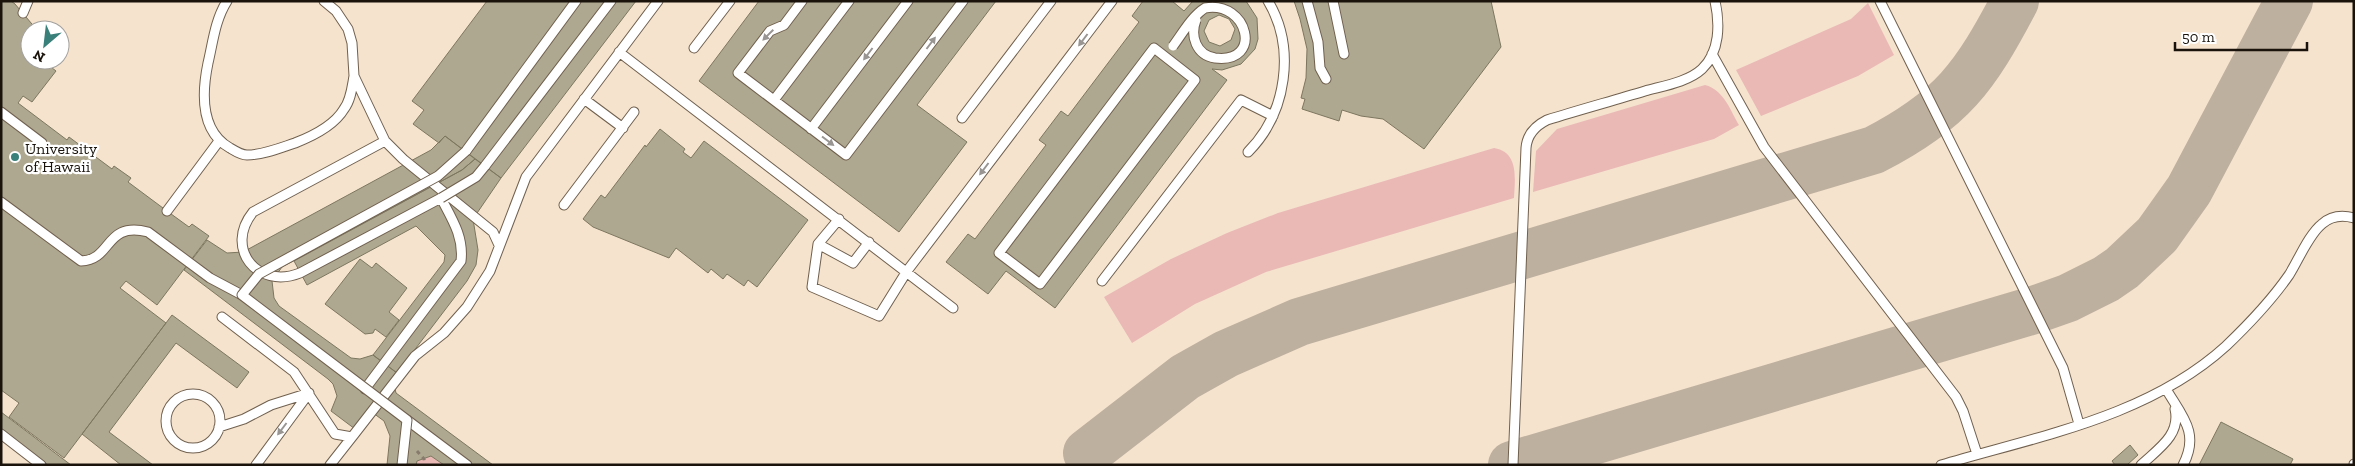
<svg xmlns="http://www.w3.org/2000/svg" width="2355" height="466" font-family="'Zilla Slab',serif">
<style>
.green{fill:#eab9b5}
.lines{fill:none;stroke-linecap:round;stroke-linejoin:round}
.taxiway{stroke:#beb09e;stroke-width:48}
.building{fill:#afa890;stroke:#7d7760;fill-rule:evenodd}
.service-casing{stroke:#70604e;stroke-width:11}
.path{stroke:#867b6d;stroke-width:3;stroke-dasharray:4 4;stroke-linecap:butt}
.service{stroke:#fff;stroke-width:9}
.service-bridge-casing{stroke:#70604e;stroke-width:11;stroke-linecap:butt}
.service-bridge{stroke:#fff;stroke-width:9}
.oneway{fill:#989592}
.poi-dot{fill:#39807a;stroke:#fff;stroke-width:2}
.labels{text-anchor:middle;dominant-baseline:central;stroke-width:4.5;stroke-linejoin:round;paint-order:stroke}
.poi-label{font-size:16px;fill:#19130c;stroke:#fff;text-anchor:start}
</style>
<rect width="100%" height="100%" fill="#f5e3ce"/>
<path class="green" d="M 1868,3 L 1894,55 L 1858,76 L 1761,116 L 1736,70 L 1851,19 Z
M 1705,85 C 1724,90 1730,110 1739,125 L 1714,139 L 1533,192 L 1536,151 L 1557,129 Z
M 1494,148 C 1519,152 1515,178 1514,198 L 1266,272 L 1195,304 L 1132,343 L 1104,297 L 1171,259 L 1227,233 L 1278,213 Z
M 431,456 L 444,465 L 416,465 L 417,461 Z"/>
<g class="lines">
<path class="taxiway" d="M 1087,453 L 1185,377 L 1226,354 L 1299,322 L 1874,150 C 1952,110 1975,77 2015,1
M 1512,465 L 2034,310 L 2068,298 L 2106,279 L 2122,268 L 2157,235 L 2189,190 L 2289,1"/>
</g>
<path class="building" d="M 1,1 L 11,1 L 15,4 L 37,30 L 30,30 L 30,60 L 42,60 L 56,71 L 32,102 L 23,96 L 18,103 L 67,140 L 69,137 L 112,169 L 114,166 L 131,178 L 128,182 L 167,211 L 189,227 L 192,224 L 209,236 L 157,305 L 126,281 L 120,288 L 166,323 L 64,458 L 9,417 L 19,403 L 1,390 Z
M 487,1 L 636,1 L 501,178 L 445,136 L 439,143 L 413,124 L 424,110 L 412,101 Z
M 759,1 L 996,1 L 917,105 L 967,142 L 899,232 L 699,81 Z
M 1143,1 L 1172,1 L 1184,11 L 1193,1 L 1246,1 L 1257,18 L 1258,39 L 1255,49 L 1241,64 L 1222,70 L 1212,69 L 1227,80 L 1055,308 L 1006,271 L 988,294 L 946,262 L 968,234 L 975,239 L 1046,145 L 1039,140 L 1061,111 L 1068,116 L 1139,22 L 1132,16 ZM 1219,15 L 1229,19 L 1235,29 L 1231,40 L 1220,46 L 1209,42 L 1204,31 L 1209,20 Z
M 1294,1 L 1491,1 L 1501,47 L 1424,149 L 1383,119 L 1361,116 L 1342,110 L 1339,121 L 1302,109 L 1305,99 L 1301,98 L 1306,78 L 1307,49 L 1300,19 Z
M 660,129 L 685,149 L 683,152 L 691,158 L 704,141 L 808,220 L 757,287 L 748,280 L 744,286 L 727,274 L 723,279 L 711,269 L 708,273 L 676,248 L 669,258 L 593,227 L 583,219 L 601,195 L 605,198 L 645,145 L 646,147 Z
M 445,136 L 475,159 L 462,170 L 282,267 L 272,281 L 274,298 L 279,306 L 351,358 L 360,359 L 373,355 L 401,376 L 394,385 L 396,393 L 493,465 L 444,465 L 431,456 L 417,461 L 416,465 L 387,465 L 390,436 L 384,421 L 369,410 L 355,429 L 331,411 L 337,396 L 333,384 L 328,379 L 184,270 L 207,240 L 227,253 L 243,252 L 431,150 Z
M 475,159 L 501,178 L 473,219 L 478,250 L 476,265 L 467,281 L 397,373 L 373,355 L 444,262 L 445,255 L 416,226 L 307,285 L 294,261 L 462,170 Z
M 360,259 L 372,268 L 376,263 L 407,288 L 389,312 L 399,320 L 386,337 L 375,329 L 373,333 L 365,334 L 325,304 Z
M 172,315 L 249,372 L 237,388 L 176,343 L 109,432 L 153,465 L 121,465 L 82,434 Z
M 1,412 L 71,465 L 48,465 L 1,429 Z
M 2221,422 L 2293,459 L 2290,465 L 2199,465 Z
M 2130,445 L 2138,455 L 2127,465 L 2115,465 L 2112,461 Z"/>
<g class="lines">
<g class="service-casing">
<path id="service" d="M 227,1 C 215,20 213,42 208,63 C 202,92 200,131 230,148 C 235,151 241,155 247,155 C 263,155 280,148 295,143 C 313,136 334,126 344,109 C 351,100 352,87 354,76
M 324,1 L 336,11 L 348,29 L 352,43 L 354,76 L 385,141
M 802,1 L 784,25 L 770,31 L 738,73 L 846,155 L 963,1
M 1307,1 L 1318,42 L 1320,68 L 1326,79
M 1333,1 L 1344,54
M 1880,1 L 2063,368 L 2079,424
M 23,13 L 28,1
M 694,48 L 730,1
M 1154,48 L 1195,80 L 1040,284 L 999,253 Z
M 619,52 L 953,308
M 1712,54 L 1764,147 L 1956,397 L 1963,411 L 1977,454
M 584,99 L 623,128
M 774,100 L 849,1
M 1,112 L 42,143
M 962,118 L 1051,1
M 811,129 L 908,1
M 466,151 L 576,1
M 1248,152 C 1287,113 1296,48 1268,1
M 485,166 L 611,1
M 1,202 L 81,261 C 113,260 104,221 148,232 L 210,278 L 242,295
M 564,205 L 634,112
M 167,211 L 219,141
M 839,219 L 818,244 L 812,287 L 879,316 L 907,271 L 1112,1
M 818,244 L 853,263 L 869,242
M 1102,281 L 1241,100 L 1273,116
M 222,317 L 294,372 L 335,434 L 352,437 L 330,465
M 365,389 L 461,261 C 464,237 452,219 441,198 L 300,273 C 257,290 224,248 253,212 L 385,141 L 403,159 L 493,232 L 499,245
M 2166,389 C 2182,416 2200,433 2183,465
M166 421a27 27 0 1 1 54 0a27 27 0 1 1-54 0Z
M 407,420 L 467,465
M 219,427 L 244,419 L 271,405 L 309,393
M 1,434 L 41,465
M 352,437 L 415,356 L 444,333 L 467,307 L 490,271 L 526,177 L 658,1
M 256,465 L 309,393
M 1513,465 L 1526,148 C 1527,134 1535,126 1547,120 C 1579,110 1612,101 1645,91 C 1663,86 1688,82 1702,69 C 1720,52 1720,24 1715,1
M 1941,465 C 2038,436 2148,417 2226,346 C 2249,324 2271,301 2289,275 C 2298,261 2309,234 2322,224 C 2331,216 2343,215 2354,218
M 2141,465 C 2158,449 2181,435 2175,409
M 2354,465 L 2354,464"/>
</g>
<path class="path" d="M 417,451 L 424,459 L 425,465"/>
<use href="#service" class="service"/>
<g class="service-bridge-casing">
<path id="service-bridge" d="M 1173,46 C 1182,34 1192,16 1205,8 C 1248,0 1264,64 1215,58 C 1196,55 1190,36 1196,20
M 441,198 L 476,177 L 485,166
M 402,465 L 407,420 L 242,295 L 259,274 L 438,176 L 466,151"/>
</g>
<use href="#service-bridge" class="service-bridge"/>
</g>
<defs><path id="oneway-solid" d="M-6-.8H1V-3.2L6.5 0L1 3.2V.8H-6Z" transform="scale(1.25)"/></defs>
<g class="oneway">
<use href="#oneway-solid" transform="translate(768 35) rotate(135)"/>
<use href="#oneway-solid" transform="translate(1083 40) rotate(127)"/>
<use href="#oneway-solid" transform="translate(931 43) rotate(-53)"/>
<use href="#oneway-solid" transform="translate(868 54) rotate(127)"/>
<use href="#oneway-solid" transform="translate(828 141) rotate(37)"/>
<use href="#oneway-solid" transform="translate(984 169) rotate(127)"/>
<use href="#oneway-solid" transform="translate(282 429) rotate(127)"/>
</g>
<circle class="poi-dot" cx="15" cy="157" r="5"/>
<g class="labels">
<g class="poi-label">
<text x="25" y="148">University<tspan x="25" dy="18">of Hawaii</tspan></text>
</g>
</g>
<rect width="2355" height="466" fill="none" stroke="#19130c" stroke-width="5"/>
<g transform="translate(45 45) rotate(208)"><circle r="24" fill="#ffffff" stroke="#a3a19e"/>
<path d="M0-4L9 19L0 12L-9 19Z" fill="#39807a"/>
<text y="-8" font-size="14" font-weight="bold" text-anchor="middle" fill="#19130c">N</text>
</g>
<path d="M2175 42v8h132v-8" fill="none" stroke="#19130c" stroke-width="2.5"/>
<text x="2182" y="42" font-size="15" fill="#19130c" stroke="#ffffff" stroke-width="4" paint-order="stroke">50 m</text>
</svg>
